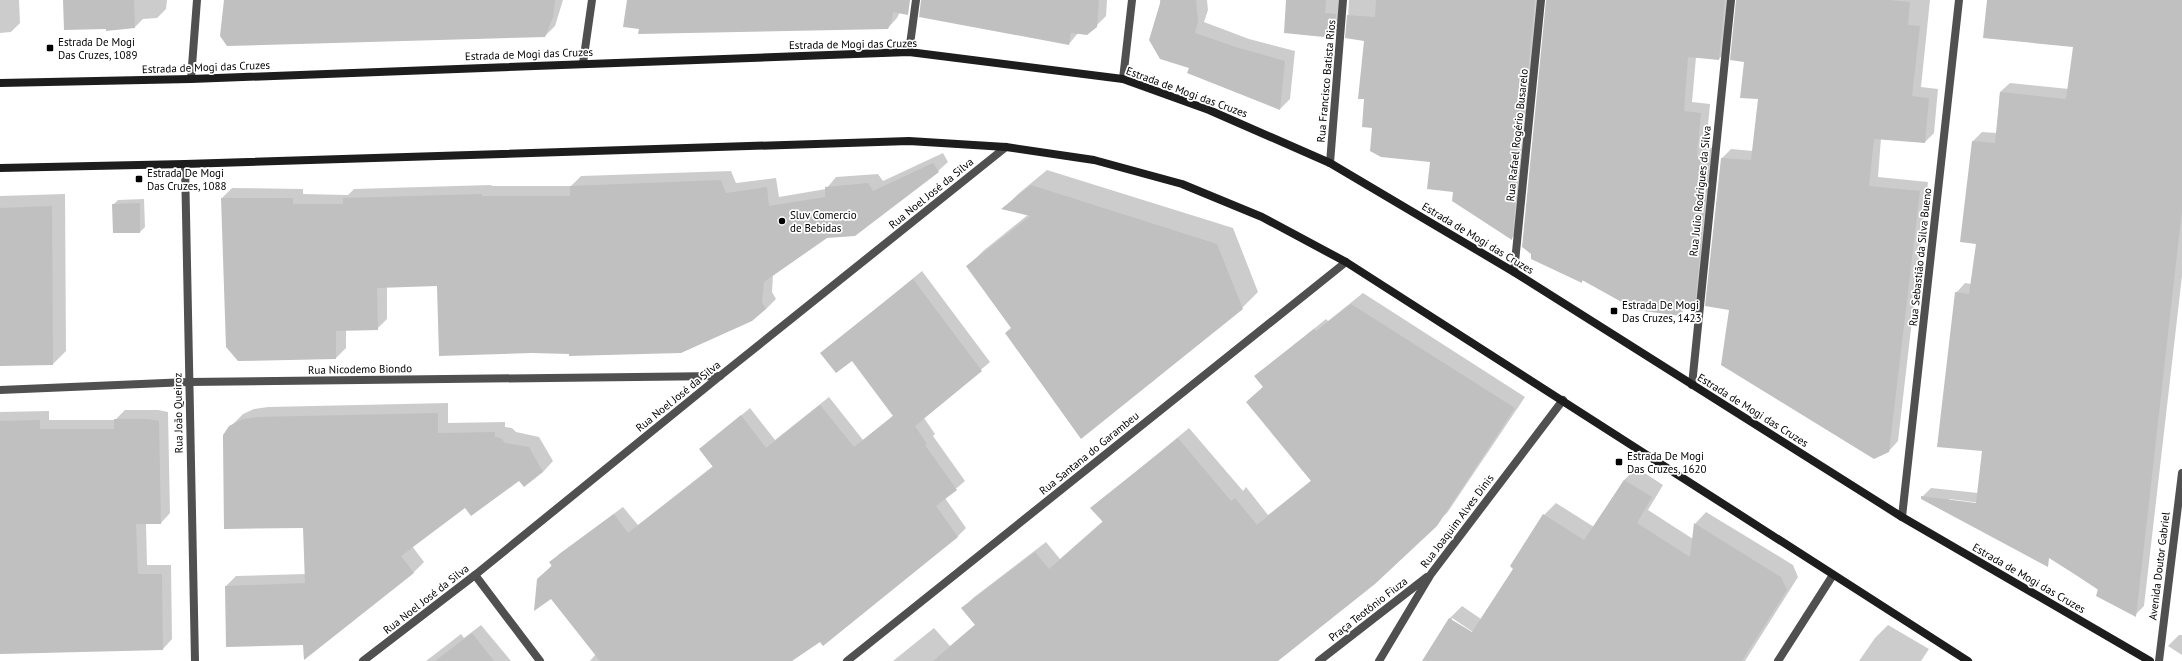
<svg xmlns="http://www.w3.org/2000/svg" width="2182" height="661" font-family="'PT Sans',sans-serif">
<style>
.shadow{fill:#0003;fill-rule:evenodd}
.building{fill:#c0c0c0}
.lines{fill:none;stroke-linecap:round;stroke-linejoin:round}
.minor{stroke:#505050;stroke-width:8}
.secondary{stroke:#1d1d1d;stroke-width:8}
.poi-dot{fill:#000;stroke:#fff;stroke-width:1.5}
.labels{text-anchor:middle;stroke-width:3.5;stroke-linejoin:round;paint-order:stroke}
.poi-label{font-size:11px;fill:#000;stroke:#fff;text-anchor:start}
.street-label{font-size:11px;fill:#000;stroke:#fff}
</style>
<rect width="100%" height="100%" fill="#fff"/>
<g class="shadow">
<polygon points="0,0 19,0 20,23 11,32 0,33"/>
<polygon points="64,0 167,0 166,9 157,18 143,19 135,27 107,28"/>
<polygon points="225,0 563,0 555,26 545,36"/>
<polygon points="627,0 902,0 901,10 897,18 888,28 640,28"/>
<polygon points="922,0 1107,0 1106,16 1096,26 1078,33 1069,44"/>
<polygon points="1160,0 1207,0 1208,10 1204,22 1249,39 1295,51 1290,99 1280,109 1190,67 1160,8"/>
<polygon points="1284,0 1345,0 1343,27 1334,36 1287,0"/>
<polygon points="1349,0 1543,0 1520,229 1512,238 1455,191 1431,161 1373,127 1365,98 1366,40 1347,38"/>
<polygon points="1547,0 1733,0 1728,49 1719,59 1696,57 1692,102 1710,104 1706,147 1718,148 1703,295 1694,304 1690,303 1680,315 1583,280 1582,282"/>
<polygon points="1737,0 1930,0 1921,87 1938,89 1934,133 1925,142 1881,138 1878,177 1928,182 1898,441 1889,451 1730,309 1722,158 1731,149 1753,151 1759,99 1746,61"/>
<path d="M1988,0h194v276l-38,330 -9,9 -125,-85 -88,-33 9,-9 47,5 5,-43 -27,-157 9,-10 6,1 6,-41 -16,-2 12,-100 9,-9 15,1 3,-41 10,-9 59,6 5,-43zM1949,499l32,4v2l-30,-4z"/>
<polygon points="943,153 948,162 938,171 826,237 773,274 772,292 776,299 766,309 570,353 438,285 387,286 387,319 377,329 346,330 346,348 336,358 222,198 232,188 303,189 303,194 348,195 354,189 491,185 492,186 571,186 581,176 731,171 736,183 776,178 779,197 826,189 836,177 878,174 883,181"/>
<polygon points="1047,170 1233,228 1258,292 1242,308 1012,327 967,267 983,251 1029,214 1003,209 1018,194"/>
<polygon points="65,194 66,351 53,364 0,365 0,196"/>
<polygon points="144,199 145,227 140,232 113,205 118,200"/>
<polygon points="922,271 990,362 924,418 935,434 933,436 965,481 945,498 966,528 957,537 791,661 590,661 596,654 538,579 552,565 551,563 559,554 623,507 638,525 713,466 701,449 750,408 775,440 829,397 863,440 894,415 853,359 822,353"/>
<polygon points="1363,293 1525,397 1447,513 1275,661 893,661 934,628 950,646 976,624 963,608 973,598 1046,542 1060,559 1103,521 1092,508 1189,428 1243,491 1246,487 1268,515 1312,480 1247,402 1264,386 1255,376 1326,319 1328,321"/>
<polygon points="448,403 448,423 505,422 505,427 512,428 516,432 539,437 553,461 543,472 519,479 465,507 412,546 424,562 414,572 305,658 304,644 226,586 236,576 305,574 304,527 232,425 243,414 254,409 268,407"/>
<polygon points="125,410 158,410 168,412 170,513 161,523 146,523 147,565 171,565 172,639 163,649 0,653 0,412 49,411 49,420 115,420"/>
<path d="M1637,468l26,17 -15,25 45,29 2,-15 11,-12 87,53 5,12 -53,84h-322l27,-43 12,-12 19,13 33,-51 30,-53 12,-12 38,24 30,-47zM1452,618l24,16 -1,2 -23,-15z"/>
<polygon points="481,625 511,661 426,661 461,634 464,638"/>
<polygon points="1888,625 1929,649 1921,661 1859,661 1875,638"/>
<polygon points="2179,635 2182,635 2182,655 2168,646"/>
</g>
<g class="building">
<polygon points="63,0 134,0 135,28 106,31 106,29 64,30"/>
<polygon points="224,0 555,0 553,17 545,37 227,46 220,36"/>
<polygon points="627,0 910,0 908,15 893,12 892,20 888,29 638,34 639,29 623,27"/>
<polygon points="921,0 1099,0 1097,27 1087,35 1071,33 1069,45 919,17"/>
<polygon points="1161,0 1196,0 1198,21 1195,33 1239,48 1285,61 1280,110 1187,73 1189,68 1160,59 1149,40"/>
<polygon points="1286,0 1326,0 1325,13 1336,14 1334,38 1284,33"/>
<polygon points="1376,0 1535,0 1512,240 1452,201 1453,192 1427,189 1430,162 1381,157 1370,151 1372,128 1362,127 1364,99 1358,99 1364,41 1345,38 1347,15 1375,17"/>
<polygon points="1546,0 1725,0 1719,60 1688,57 1684,111 1701,113 1697,156 1710,157 1695,305 1682,303 1681,316 1636,310 1582,280 1582,283 1531,259 1531,254 1522,247"/>
<polygon points="1736,0 1889,0 1910,2 1908,25 1920,26 1912,96 1929,98 1925,143 1874,139 1869,186 1920,191 1889,452 1874,459 1721,365 1729,310 1705,306 1721,158 1751,160 1758,99 1740,98 1744,62 1730,60"/>
<polygon points="1987,0 2182,0 2182,210 2136,617 2096,596 2098,589 2049,558 2048,567 1921,499 1921,496 1976,503 1982,451 1937,447 1955,292 1969,294 1976,244 1960,242 1972,141 1995,143 2000,92 2066,99 2073,47 1983,38"/>
<polygon points="933,163 939,172 855,236 827,238 764,282 762,302 766,309 752,321 681,353 569,356 569,354 532,353 439,356 437,286 377,288 378,330 336,331 336,359 238,361 226,347 221,198 293,198 293,204 343,204 343,198 482,194 482,196 570,196 570,186 721,180 726,193 767,187 769,206 825,197 825,187 868,183 873,191"/>
<polygon points="1031,185 1217,244 1243,309 1081,439 1005,333 1011,328 966,266 1030,216 1001,209"/>
<polygon points="140,203 140,233 113,233 112,204"/>
<polygon points="52,206 53,365 0,366 0,208"/>
<polygon points="913,279 982,371 915,426 927,444 925,445 957,490 936,506 958,537 823,646 820,642 792,661 600,661 551,599 534,611 537,579 552,566 549,562 614,514 628,533 713,467 699,449 741,415 766,448 820,405 854,447 893,416 852,361 836,373 820,353"/>
<polygon points="1351,304 1515,408 1437,526 1375,584 1278,661 933,661 975,625 961,608 1035,552 1049,569 1103,522 1090,508 1178,438 1231,501 1235,498 1257,525 1311,481 1246,402 1263,387 1254,376 1314,329 1316,331"/>
<polygon points="438,413 438,433 495,432 495,437 501,438 505,443 529,447 543,472 524,487 519,481 471,516 465,508 401,556 414,573 304,660 303,645 226,647 225,586 305,583 303,528 224,529 223,440 223,435 229,426 243,419 257,417"/>
<polygon points="114,419 148,419 159,421 161,524 136,524 138,574 162,574 163,650 0,654 0,421 40,420 40,429 114,429"/>
<polygon points="1624,480 1652,497 1637,523 1690,557 1694,523 1781,577 1787,590 1742,661 1422,661 1449,618 1472,632 1513,569 1510,566 1543,514 1584,540"/>
<polygon points="472,633 494,661 435,661"/>
</g>
<g class="lines">
<g class="minor">
<polyline points="909,52 916,0"/>
<polyline points="583,63 592,0"/>
<polyline points="191,79 197,0"/>
<polyline points="1123,79 1132,0"/>
<polyline points="1330,163 1343,0"/>
<polyline points="185,164 195,661"/>
<polyline points="1514,272 1541,0"/>
<polyline points="1692,385 1731,0"/>
<polyline points="0,390 188,382 720,376"/>
<polyline points="1902,517 1959,0"/>
<polyline points="475,575 540,661"/>
<polyline points="363,661 475,575 720,376 1006,147"/>
<polyline points="847,661 1346,262"/>
<polyline points="1319,661 1427,577"/>
<polyline points="1379,661 1431,574 1563,400"/>
<polyline points="1778,661 1833,575"/>
<polyline points="2159,661 2182,473"/>
</g>
<g class="secondary">
<polyline points="0,83 191,79 909,52 1123,79 1209,110 1330,163 1514,272 1902,517 2150,661"/>
<polyline points="0,168 185,164 909,141 1006,147 1094,160 1182,184 1262,217 1346,262 1968,661"/>
</g>
</g>
<g class="poi-dot">
<rect x="46" y="44" width="8" height="8" rx="2"/>
<rect x="135" y="175" width="8" height="8" rx="2"/>
<circle cx="782" cy="221" r="4"/>
<rect x="1610" y="307" width="8" height="8" rx="2"/>
<rect x="1615" y="458" width="8" height="8" rx="2"/>
</g>
<g class="labels">
<g class="poi-label">
<text x="58" y="46">Estrada De Mogi<tspan x="58" dy="13">Das Cruzes, 1089</tspan></text>
<text x="147" y="177">Estrada De Mogi<tspan x="147" dy="13">Das Cruzes, 1088</tspan></text>
<text x="790" y="219">Sluv Comercio<tspan x="790" dy="13">de Bebidas</tspan></text>
<text x="1622" y="309">Estrada De Mogi<tspan x="1622" dy="13">Das Cruzes, 1423</tspan></text>
<text x="1627" y="460">Estrada De Mogi<tspan x="1627" dy="13">Das Cruzes, 1620</tspan></text>
</g>
<g class="street-label">
<text transform="translate(853 44) rotate(-1)" y="4">Estrada de Mogi das Cruzes</text>
<text transform="translate(529 54) rotate(-2)" y="4">Estrada de Mogi das Cruzes</text>
<text transform="translate(206 67) rotate(-2)" y="4">Estrada de Mogi das Cruzes</text>
<text transform="translate(1326 81) rotate(-85)" y="4">Rua Francisco Batista Rios</text>
<text transform="translate(1187 92) rotate(20)" y="4">Estrada de Mogi das Cruzes</text>
<text transform="translate(1517 135) rotate(-84)" y="4">Rua Rafael Rogério Busarelo</text>
<text transform="translate(1700 191) rotate(-84)" y="4">Rua Julio Rodrigues da Silva</text>
<text transform="translate(931 193) rotate(-39)" y="4">Rua Noel José da Silva</text>
<text transform="translate(1478 238) rotate(31)" y="4">Estrada de Mogi das Cruzes</text>
<text transform="translate(1920 257) rotate(-84)" y="4">Rua Sebastião da Silva Bueno</text>
<text transform="translate(360 369) rotate(-1)" y="4">Rua Nicodemo Biondo</text>
<text transform="translate(678 396) rotate(-39)" y="4">Rua Noel José da Silva</text>
<text transform="translate(1753 410) rotate(32)" y="4">Estrada de Mogi das Cruzes</text>
<text transform="translate(178 413) rotate(-91)" y="4">Rua João Queiroz</text>
<text transform="translate(1089 453) rotate(-39)" y="4">Rua Santana do Garambeu</text>
<text transform="translate(1457 521) rotate(-53)" y="4">Rua Joaquim Alves Dinis</text>
<text transform="translate(2159 566) rotate(-83)" y="4">Avenida Doutor Gabriel</text>
<text transform="translate(2029 578) rotate(30)" y="4">Estrada de Mogi das Cruzes</text>
<text transform="translate(426 599) rotate(-38)" y="4">Rua Noel José da Silva</text>
<text transform="translate(1368 609) rotate(-38)" y="4">Praça Teotônio Fiuza</text>
</g>
</g>
</svg>
